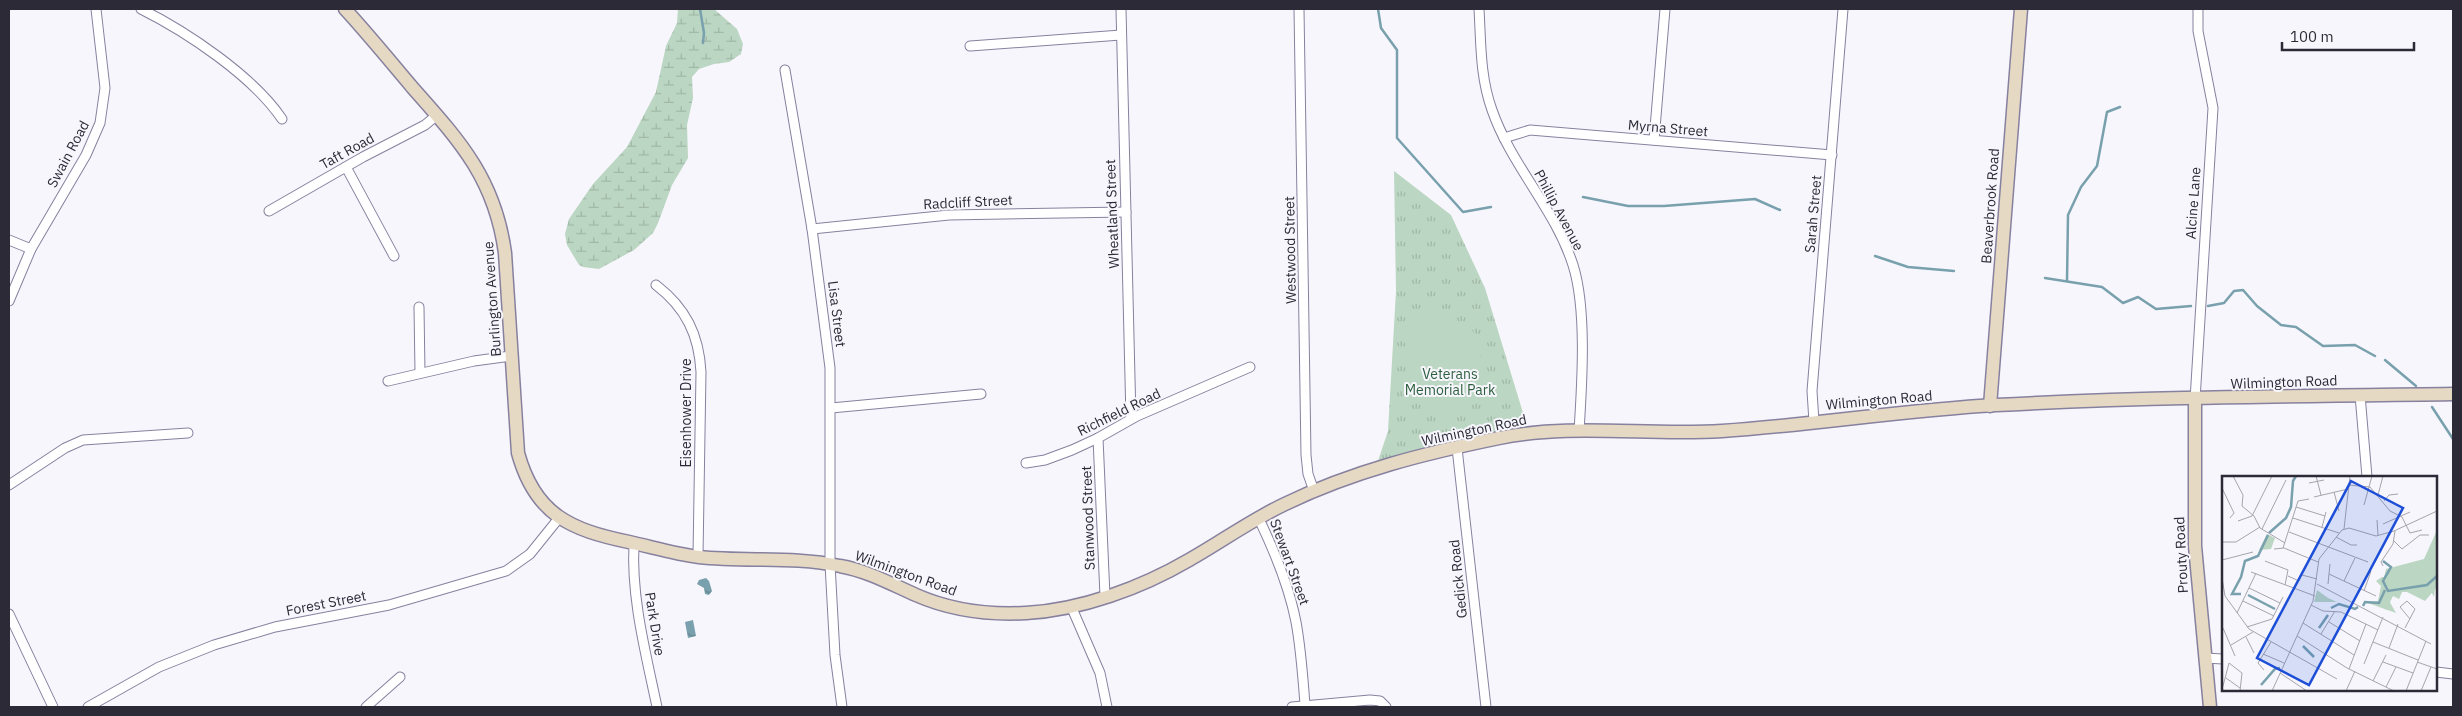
<svg xmlns="http://www.w3.org/2000/svg" width="2462" height="716" font-family="'IBM Plex Sans',sans-serif">
<style>
.grass{fill:url(#grass-tufts)}
.wetland{fill:url(#wetland-marsh)}
.pitch{fill:#bbd6c2}
.water{fill:url(#water-ripples)}
.lines{fill:none;stroke-linecap:round;stroke-linejoin:round}
.stream{stroke:#78a0ad;stroke-width:2.5}
.street-casing{stroke:#87819f;stroke-width:11}
.secondary-casing{stroke:#87819f;stroke-width:15}
.street{stroke:#fff;stroke-width:9}
.secondary{stroke:#e5d9c4;stroke-width:12}
.labels{text-anchor:middle;stroke-width:4;stroke-linejoin:round;paint-order:stroke}
.street-label{font-size:14px;fill:#2c2a37;stroke:#f7f6fc}
.park-label{font-size:14px;fill:#2d5f3e;stroke:#f7f6fc}
.inset-river{fill:none;stroke:#78a0ad;stroke-width:2.5}
.inset-road{fill:none;stroke:#a6a4ad;stroke-width:1}
.view{fill:#1d4ed8;fill-opacity:0.15;stroke:#1d4ed8;stroke-width:2.5}
.inset-edge{fill:none;stroke:#2c2a37;stroke-width:2.5}
</style>
<defs>
<pattern id="grass-tufts" width="24" height="20" patternUnits="userSpaceOnUse" patternTransform="scale(1.25)"><rect width="24" height="20" fill="#bbd6c2"/><path d="M3 7l-1-3M5 7V3M7 7l1-3M15 17l-1-3M17 17v-4M19 17l1-3" fill="none" stroke="#a1b8a7"/></pattern>
<pattern id="wetland-marsh" width="20" height="14" patternUnits="userSpaceOnUse" patternTransform="scale(1.25)"><rect width="20" height="14" fill="#bbd6c2"/><path d="M1 5h8M5 5V1M11 12h8M15 12V8" fill="none" stroke="#a1b8a7"/></pattern>
<pattern id="water-ripples" width="26" height="14" patternUnits="userSpaceOnUse" patternTransform="scale(1.25)"><rect width="26" height="14" fill="#78a0ad"/><path d="M2 4q2-2 4 0t4 0M15 11q2-2 4 0t4 0" fill="none" stroke="#63838e"/></pattern>
</defs>
<rect width="100%" height="100%" fill="#f7f6fc"/>
<polygon class="grass" points="1394,171 1451,215 1485,288 1527,426 1380,462 1378,461 1388,431 1396,291"/>
<polygon class="wetland" points="678,9 714,9 737,29 743,44 741,54 729,62 714,64 699,69 692,77 693,98 687,125 688,158 672,185 658,223 653,233 634,250 599,269 583,267 579,265 567,245 565,234 569,219 593,184 627,147 656,92 666,46 677,23"/>
<g class="pitch">
<path d="M1410,312c19,4 54,3 65,22l12,49 -73,11 -6,-5 -3,-46z"/>
<polygon points="1450,392 1454,411 1443,414 1439,394"/>
</g>
<g class="water">
<polygon points="706,578 709,581 712,591 709,595 705,594 704,588 697,584 699,580"/>
<polygon points="693,620 696,636 688,638 685,622"/>
</g>
<g class="lines">
<g class="stream">
<polyline points="700,9 704,33 703,43"/>
<polyline points="1378,9 1381,28 1397,50 1397,138 1463,212 1491,207"/>
<polyline points="1583,197 1628,206 1664,206 1755,199 1780,210"/>
<polyline points="1875,256 1908,267 1954,271"/>
<polyline points="2045,278 2102,287 2123,303 2138,297 2156,309 2191,306"/>
<polyline points="2067,281 2068,215 2081,187 2097,166 2107,112 2120,107"/>
<polyline points="2208,306 2224,303 2234,291 2243,290 2257,306 2281,325 2296,327 2323,346 2355,345 2375,356"/>
<polyline points="2385,360 2416,386"/>
<polyline points="2432,407 2453,439"/>
</g>
<g class="street-casing">
<g id="street">
<path d="M141,9c46,23 112,67 141,110"/>
<polyline points="1121,9 1131,419"/>
<polyline points="1299,9 1306,455 1308,474 1314,491"/>
<path d="M1479,9c2,34 1,68 13,101 19,55 63,99 81,155 14,44 9,119 6,166"/>
<polyline points="970,46 1121,35"/>
<polyline points="785,70 812,229 830,368 830,564 835,655 842,707"/>
<polyline points="1504,138 1530,130 1832,155"/>
<polyline points="1654,140 1665,9"/>
<polyline points="346,167 394,256"/>
<polyline points="269,211 363,157 425,125 437,115"/>
<polyline points="812,229 949,215 1126,212"/>
<polyline points="9,240 31,249"/>
<path d="M656,285c30,23 43,50 45,87l-3,184"/>
<polyline points="9,301 31,249 86,155 100,123 105,88 96,9"/>
<polyline points="419,307 420,373"/>
<polyline points="388,381 474,361 511,356"/>
<polyline points="2360,395 2367,477"/>
<polyline points="2195,400 2213,108 2198,31 2198,9"/>
<polyline points="831,408 981,394"/>
<polyline points="1814,422 1812,391 1843,9"/>
<polyline points="1098,438 1105,596"/>
<polyline points="1457,448 1486,707"/>
<polyline points="1026,463 1045,460 1072,450 1098,438 1137,416 1250,367"/>
<polyline points="9,485 65,448 83,440 188,433"/>
<path d="M1258,517c16,33 31,69 38,105 5,27 7,56 9,83"/>
<path d="M634,544c-3,54 12,110 23,163"/>
<polyline points="1071,606 1100,673 1107,707"/>
<polyline points="9,614 53,707"/>
<polyline points="2205,658 2223,659"/>
<polyline points="2436,672 2453,674"/>
<polyline points="88,707 159,667 214,645 275,627 389,605 506,571 530,554 559,518"/>
<polyline points="366,707 400,677"/>
<polyline points="1292,707 1370,700 1380,701 1386,707"/>
</g>
</g>
<g class="secondary-casing">
<g id="secondary">
<path d="M345,9c23,25 45,52 67,78 48,54 83,92 93,166l13,200c17,62 53,77 111,89 23,5 46,12 70,15 47,5 95,-1 141,9 28,5 51,18 76,29 34,15 73,20 110,18 55,-3 115,-25 163,-53 32,-18 62,-40 96,-56 68,-33 141,-51 214,-66 73,-15 149,-2 223,-7 91,-6 182,-21 274,-26 152,-8 305,-9 457,-11"/>
<polyline points="2195,400 2195,546 2210,707"/>
<polyline points="1990,406 2021,9"/>
</g>
</g>
<use href="#street" class="street"/>
<use href="#secondary" class="secondary"/>
</g>
<g class="labels">
<g class="street-label">
<text transform="translate(1668 128) rotate(5)" y="5">Myrna Street</text>
<text transform="translate(347 151) rotate(-29)" y="5">Taft Road</text>
<text transform="translate(68 154) rotate(-62)" y="5">Swain Road</text>
<text transform="translate(968 202) rotate(-3)" y="5">Radcliff Street</text>
<text transform="translate(2193 203) rotate(-86)" y="5">Alcine Lane</text>
<text transform="translate(1990 206) rotate(-86)" y="5">Beaverbrook Road</text>
<text transform="translate(1559 210) rotate(62)" y="5">Phillip Avenue</text>
<text transform="translate(1112 214) rotate(-92)" y="5">Wheatland Street</text>
<text transform="translate(1813 214) rotate(-85)" y="5">Sarah Street</text>
<text transform="translate(1290 250) rotate(-91)" y="5">Westwood Street</text>
<text transform="translate(492 299) rotate(-94)" y="5">Burlington Avenue</text>
<text transform="translate(837 314) rotate(83)" y="5">Lisa Street</text>
<text transform="translate(2284 382) rotate(-2)" y="5">Wilmington Road</text>
<text transform="translate(1879 400) rotate(-5)" y="5">Wilmington Road</text>
<text transform="translate(1119 412) rotate(-26)" y="5">Richfield Road</text>
<text transform="translate(686 413) rotate(-90)" y="5">Eisenhower Drive</text>
<text transform="translate(1474 430) rotate(-12)" y="5">Wilmington Road</text>
<text transform="translate(1088 518) rotate(-92)" y="5">Stanwood Street</text>
<text transform="translate(2181 555) rotate(-93)" y="5">Prouty Road</text>
<text transform="translate(1290 562) rotate(70)" y="5">Stewart Street</text>
<text transform="translate(906 573) rotate(20)" y="5">Wilmington Road</text>
<text transform="translate(1458 579) rotate(-96)" y="5">Gedick Road</text>
<text transform="translate(326 603) rotate(-11)" y="5">Forest Street</text>
<text transform="translate(655 624) rotate(81)" y="5">Park Drive</text>
</g>
<g class="park-label">
<text x="1450" y="379">Veterans<tspan x="1450" dy="16">Memorial Park</tspan></text>
</g>
</g>
<g transform="translate(2222 476)">
<rect width="215" height="215" fill="#f7f6fc"/>
<path d="M215,54v57l-12,14 -22,-11 -4,9 -6,-3 -7,14 -8,-8 8,-33 38,-10zM45,58l8,4 -4,11 -12,1zM95,114l11,8 9,4h-23z" fill="#bbd6c2"/>
<path d="M215,97l-3,24 -5,-10 -11,5h-30l-1,5 9,16 -31,-11 13,-1 3,-15 -5,-5 6,-4h3v8l6,3 31,-4z" fill="#bbd6c2"/>
<path class="inset-river" d="M47,57l17,-15 5,-11 2,-26 3,-5M161,85l8,6 -8,14 5,10 39,-6 10,-9M19,118h-9l9,-17 4,-16 13,-5 10,-21M26,119l27,14M141,130l2,-4 14,1 6,-13M109,132l8,-4 16,5 3,-2M97,152l9,-13M81,170l11,11M39,209l14,-16 5,-1"/>
<path class="inset-road" d="M11,0l10,19 -1,11 12,10 6,12 25,15M94,0l5,19M87,7l15,-3M126,9l22,2 20,24 12,6 8,16 12,-3M0,12l12,25 -4,5M112,16l5,19M156,19l5,-19M92,21l34,-8M162,25l5,-6 9,-1M142,29l8,-29M74,31l29,9M71,42l46,15M155,44l1,15M16,45l14,-5 20,-40M161,48l27,-12M100,51l4,-15M40,53l24,-49M122,53l6,-53M67,56l79,30M114,61l15,8h6M172,65l8,8 18,-14h9M0,66h14l24,-15M61,72l15,-47 11,-2M52,73l10,-1 34,14M0,84l31,-8M43,85l23,9 -3,15M161,90l-2,-4 12,-18 2,-13M29,96l64,24M107,98l47,22M80,99l15,4M66,100l11,5 5,-12M0,102l3,18 24,33 88,50M122,105l11,-23M95,108l114,60M106,108l2,-20M27,112l31,15M142,115l7,-20M21,125l31,15M89,129l12,6 18,1 37,18M15,137l19,-40M107,146l31,19M81,147l51,32M25,151l25,-8 11,-22M1,152l12,28M183,152l10,-19 -8,-8 -7,6 10,12M99,158l14,-23M75,160l50,32 47,23M24,161l8,16M151,166l45,18M9,169l22,-13M167,172l9,-24M41,178l21,9M161,186l30,11M195,186l20,7M7,187l13,10 -2,18M142,188l19,-47M127,193l17,-45M42,194l-6,-7 13,-21M58,197l27,18M4,202l14,10M151,205l13,-26M1,210l6,-23M164,211l10,-20M50,215l41,-90 6,-42 23,-29 7,-2 27,8 18,-5 43,-20M124,215l9,-20M184,215l20,-50M199,215l10,-24"/>
<path class="view" d="M129,5l52,27 -94,177 -52,-27z"/>
<rect width="215" height="215" class="inset-edge"/>
</g>
<rect width="2462" height="716" fill="none" stroke="#2c2a37" stroke-width="20"/>
<path d="M2282 42v8h132v-8" fill="none" stroke="#2c2a37" stroke-width="2.5"/>
<text x="2290" y="42" font-size="15" fill="#2c2a37" stroke="#f7f6fc" stroke-width="4" paint-order="stroke">100 m</text>
</svg>
